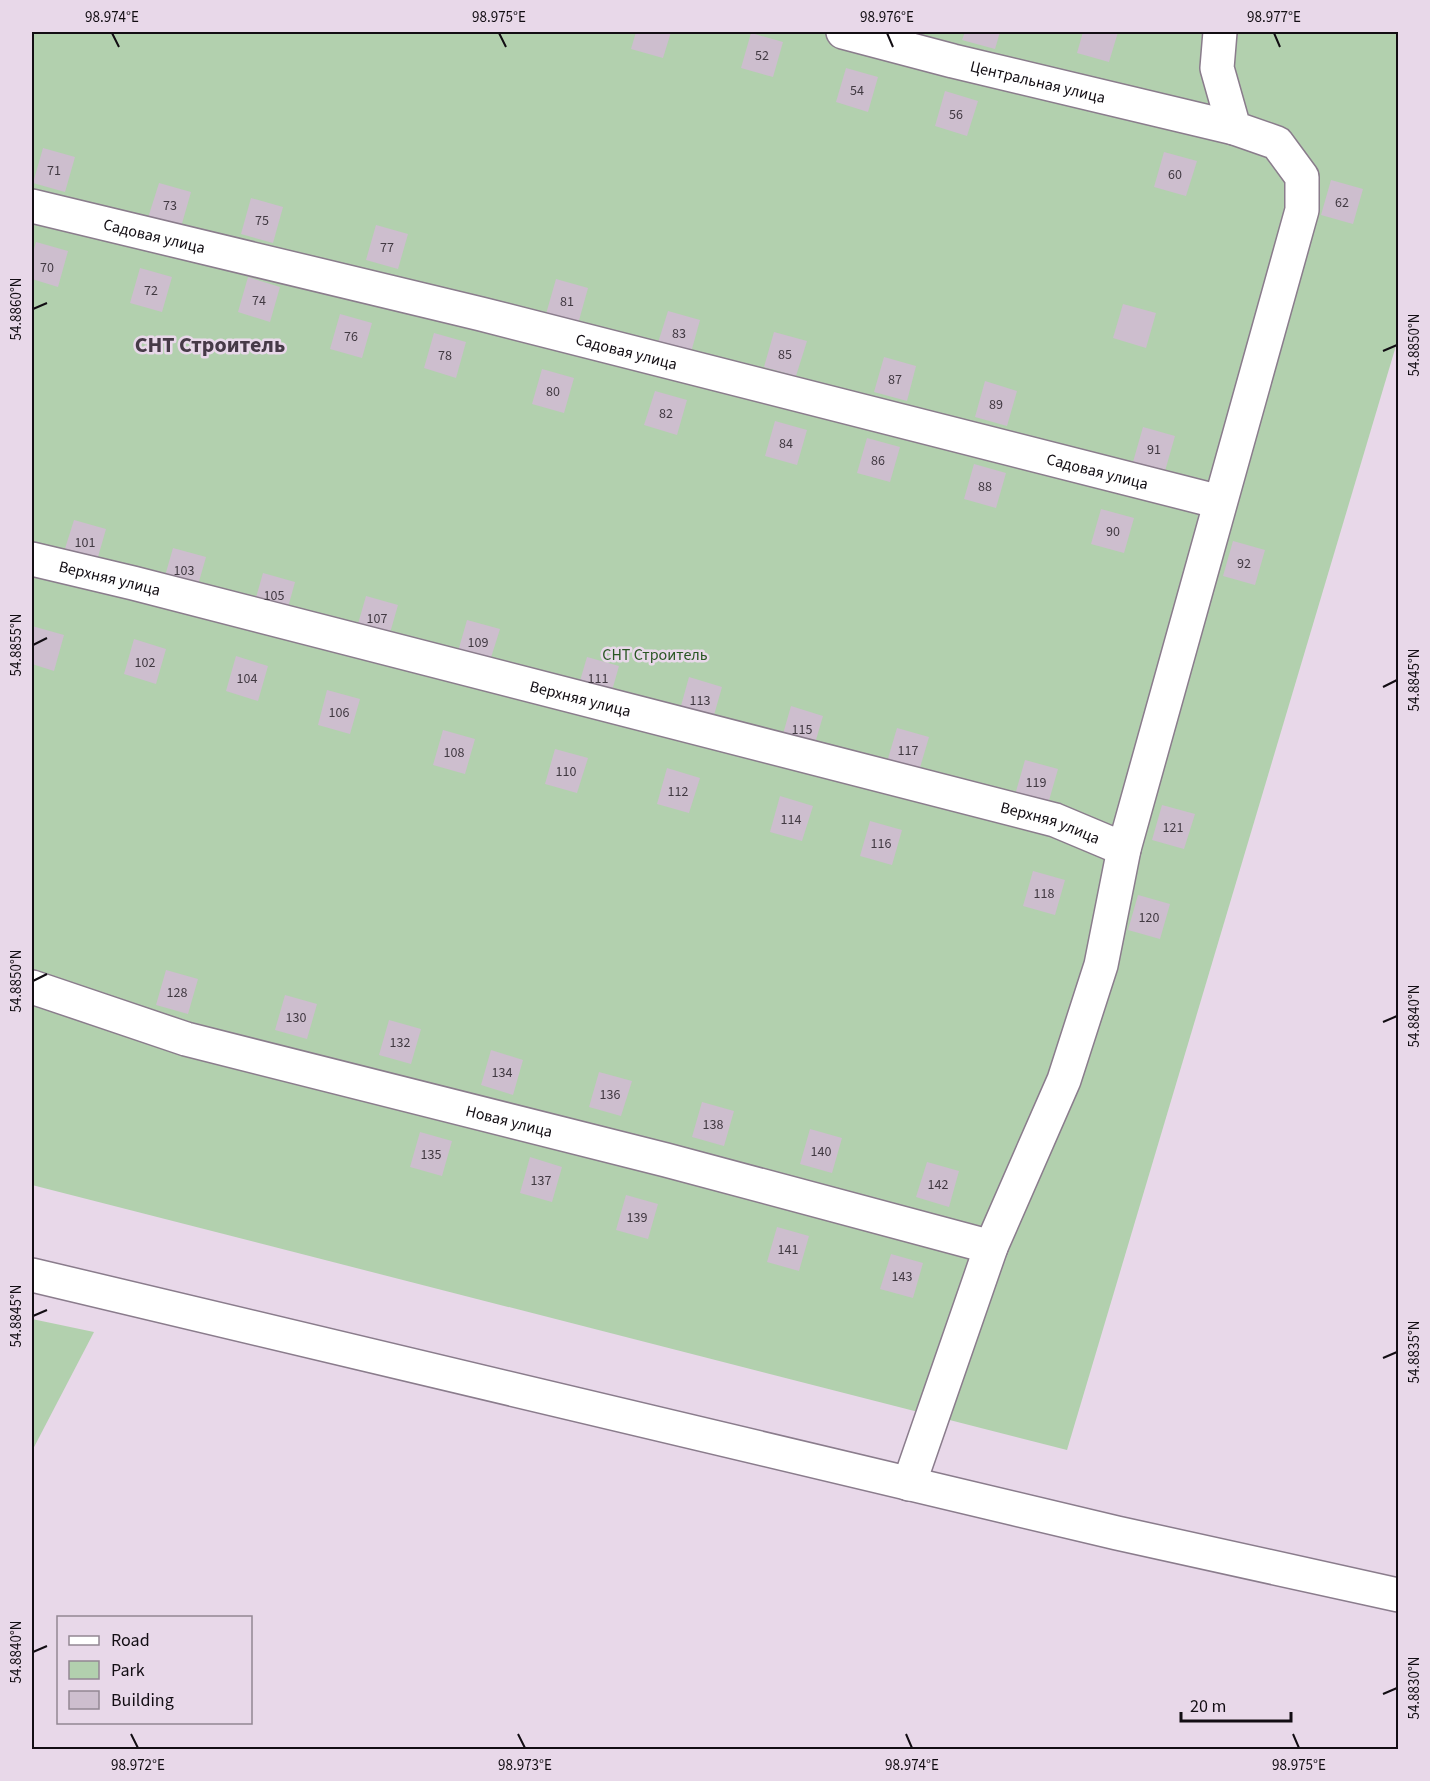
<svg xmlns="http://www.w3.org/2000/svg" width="1430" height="1781" font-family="'Source Sans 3',sans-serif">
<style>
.green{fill:#b2d0ae}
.building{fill:#cdbece}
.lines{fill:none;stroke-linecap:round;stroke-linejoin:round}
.minor-casing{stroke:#8a7c8c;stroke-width:36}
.minor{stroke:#fff;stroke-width:33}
.ticks{fill:none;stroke:#120d13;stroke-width:2}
.labels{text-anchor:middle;stroke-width:5;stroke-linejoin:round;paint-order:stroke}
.number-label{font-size:14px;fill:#413942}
.street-label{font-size:16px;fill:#120d13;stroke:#e8d8e9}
.park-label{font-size:16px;fill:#295623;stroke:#e8d8e9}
.district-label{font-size:22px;font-weight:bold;fill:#463a47;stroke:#e8d8e9}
.neatline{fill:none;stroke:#120d13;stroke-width:2}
.ticks-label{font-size:15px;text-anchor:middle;fill:#120d13}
</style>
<rect width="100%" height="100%" fill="#e8d8e9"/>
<g class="green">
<polygon points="32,32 1398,32 1398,339 1067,1450 32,1185"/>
<polygon points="32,1319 94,1332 32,1451"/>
</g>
<g class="building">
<polygon points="636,32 671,32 663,58 631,49"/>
<polygon points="965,32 1000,32 995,49 962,40"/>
<polygon points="1083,32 1118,32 1109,62 1077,53"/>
<polygon points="751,33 783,42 773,77 741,68"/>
<polygon points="846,68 878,77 868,112 836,102"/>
<polygon points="945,91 978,101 967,136 935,126"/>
<polygon points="43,148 75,157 65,192 33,183"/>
<polygon points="1164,152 1197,161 1186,196 1154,187"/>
<polygon points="1331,180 1363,189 1353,224 1321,215"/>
<polygon points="159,183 191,192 181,227 148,218"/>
<polygon points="251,198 283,207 273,243 241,234"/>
<polygon points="376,225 408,234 398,269 366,260"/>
<polygon points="36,242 68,251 58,287 32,279 32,256"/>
<polygon points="140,268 172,277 162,312 130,303"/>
<polygon points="248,277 280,287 270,322 238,312"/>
<polygon points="556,279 588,288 578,324 546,314"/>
<polygon points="1123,304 1156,313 1146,348 1113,338"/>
<polygon points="668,311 700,320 690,356 657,346"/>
<polygon points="340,314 372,323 362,358 330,349"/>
<polygon points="774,332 807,341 796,376 764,367"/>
<polygon points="434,333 466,342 456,378 424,368"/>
<polygon points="884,357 916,366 907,401 874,392"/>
<polygon points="542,369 574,378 564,413 532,404"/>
<polygon points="985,381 1017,391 1007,426 975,417"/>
<polygon points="655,391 687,400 677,435 644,425"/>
<polygon points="775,421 807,430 797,465 765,456"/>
<polygon points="1143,427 1175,436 1165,471 1133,462"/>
<polygon points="867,438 900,447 890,482 857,473"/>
<polygon points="974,464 1006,473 996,508 964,499"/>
<polygon points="1101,509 1134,518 1124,553 1091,544"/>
<polygon points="74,520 106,529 96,564 63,555"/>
<polygon points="1233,541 1265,550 1255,585 1223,576"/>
<polygon points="173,548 206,557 196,592 163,583"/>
<polygon points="263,573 295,582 285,618 253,608"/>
<polygon points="366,596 398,605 388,640 356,631"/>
<polygon points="467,620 500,629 489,664 457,655"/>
<polygon points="32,626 64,635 54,671 32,664"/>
<polygon points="134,639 166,649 156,684 124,674"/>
<polygon points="236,656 268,666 258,701 226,691"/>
<polygon points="587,657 619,666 609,701 577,691"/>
<polygon points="689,677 722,687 712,722 679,713"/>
<polygon points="327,690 360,699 350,734 318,725"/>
<polygon points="791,706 823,716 813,750 781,741"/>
<polygon points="897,728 929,737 919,771 887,762"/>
<polygon points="443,730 475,739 465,774 433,765"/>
<polygon points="555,749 588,758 577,793 545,784"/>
<polygon points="1025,760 1058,769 1048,804 1015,795"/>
<polygon points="667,768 700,778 689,813 657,804"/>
<polygon points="780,796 813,806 802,841 770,832"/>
<polygon points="1162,805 1195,814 1184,849 1152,840"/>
<polygon points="870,821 902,830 892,865 860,856"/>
<polygon points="1033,871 1065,880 1055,915 1023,906"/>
<polygon points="1138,895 1170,904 1160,939 1128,930"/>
<polygon points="166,970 198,979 188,1014 156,1005"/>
<polygon points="285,995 317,1004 307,1039 275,1030"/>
<polygon points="389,1020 421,1029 411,1064 379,1055"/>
<polygon points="491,1050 523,1060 513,1095 481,1085"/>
<polygon points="599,1072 632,1081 621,1116 589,1107"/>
<polygon points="702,1102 734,1111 724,1146 692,1137"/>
<polygon points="810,1129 842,1138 832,1173 800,1164"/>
<polygon points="420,1132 452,1141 442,1176 410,1167"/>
<polygon points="530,1157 562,1167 552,1202 520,1193"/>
<polygon points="927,1162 959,1171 949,1207 916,1197"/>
<polygon points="626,1195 658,1204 648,1239 616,1230"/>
<polygon points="777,1227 809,1236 799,1271 767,1262"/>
<polygon points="891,1254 923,1263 913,1298 880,1289"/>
</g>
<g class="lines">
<g class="minor-casing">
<g id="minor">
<path id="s1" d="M843,32l110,29 281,67"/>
<path id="s2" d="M32,206l449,108 739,188"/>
<path id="s3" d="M32,559l101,24 922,237 69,29"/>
<path id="s4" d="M32,987l154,52 480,121 325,87"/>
<polyline points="32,1275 1117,1533 1398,1595"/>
<polyline points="909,1484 991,1247 1064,1080 1101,965 1124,849 1302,210 1302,177 1277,143 1234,128 1217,68 1220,32"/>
</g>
</g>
<use href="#minor" class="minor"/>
</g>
<path class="ticks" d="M112,33l7,14M499,33l7,14M887,33l6,14M1274,33l6,14M33,309l14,-6M1383,351l14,-6M33,645l14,-7M1383,687l14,-7M33,981l14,-7M1383,1022l14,-6M33,1316l14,-6M1383,1358l14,-6M33,1652l14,-6M1383,1694l14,-6M131,1734l7,14M518,1734l7,14M906,1734l6,14M1293,1734l6,14"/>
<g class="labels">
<g class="number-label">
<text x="762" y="60">52</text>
<text x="857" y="95">54</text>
<text x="956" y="119">56</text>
<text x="54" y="175">71</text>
<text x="1175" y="179">60</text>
<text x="1342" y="207">62</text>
<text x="170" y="210">73</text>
<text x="262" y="225">75</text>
<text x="387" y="252">77</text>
<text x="47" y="272">70</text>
<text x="151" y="295">72</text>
<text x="259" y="305">74</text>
<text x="567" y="306">81</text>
<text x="679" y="338">83</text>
<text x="351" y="341">76</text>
<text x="785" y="359">85</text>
<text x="445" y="360">78</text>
<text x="895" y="384">87</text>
<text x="553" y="396">80</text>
<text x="996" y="409">89</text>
<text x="666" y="418">82</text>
<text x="786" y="448">84</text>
<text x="1154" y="454">91</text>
<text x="878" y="465">86</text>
<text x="985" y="491">88</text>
<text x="1113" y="536">90</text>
<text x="85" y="547">101</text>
<text x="1244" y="568">92</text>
<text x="184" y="575">103</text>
<text x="274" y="600">105</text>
<text x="377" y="623">107</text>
<text x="478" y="647">109</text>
<text x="145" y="667">102</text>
<text x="247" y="683">104</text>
<text x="598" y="683">111</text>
<text x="700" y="705">113</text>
<text x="339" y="717">106</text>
<text x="802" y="734">115</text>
<text x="908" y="755">117</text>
<text x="454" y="757">108</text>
<text x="566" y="776">110</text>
<text x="1036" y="787">119</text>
<text x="678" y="796">112</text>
<text x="791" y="824">114</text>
<text x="1173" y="832">121</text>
<text x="881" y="848">116</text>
<text x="1044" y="898">118</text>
<text x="1149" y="922">120</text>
<text x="177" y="997">128</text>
<text x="296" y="1022">130</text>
<text x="400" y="1047">132</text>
<text x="502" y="1077">134</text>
<text x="610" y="1099">136</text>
<text x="713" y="1129">138</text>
<text x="821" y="1156">140</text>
<text x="431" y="1159">135</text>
<text x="541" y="1185">137</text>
<text x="938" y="1189">142</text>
<text x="637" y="1222">139</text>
<text x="788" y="1254">141</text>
<text x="902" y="1281">143</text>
</g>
<g class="street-label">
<text dy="6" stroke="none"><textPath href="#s1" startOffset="201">Центральная улица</textPath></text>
<text dy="6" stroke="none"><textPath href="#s2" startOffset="126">Садовая улица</textPath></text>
<text dy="6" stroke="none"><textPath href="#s2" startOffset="612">Садовая улица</textPath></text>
<text dy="6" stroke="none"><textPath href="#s2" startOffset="1098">Садовая улица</textPath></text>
<text dy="6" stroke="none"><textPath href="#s3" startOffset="80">Верхняя улица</textPath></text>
<text dy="6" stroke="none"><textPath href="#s3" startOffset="566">Верхняя улица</textPath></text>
<text dy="6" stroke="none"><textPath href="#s3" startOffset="1052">Верхняя улица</textPath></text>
<text dy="6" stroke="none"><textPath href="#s4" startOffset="496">Новая улица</textPath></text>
</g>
<g class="park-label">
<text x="655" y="660">СНТ Строитель</text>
</g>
<g class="district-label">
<text x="210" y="352">СНТ Строитель</text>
</g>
</g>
<rect width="1430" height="1781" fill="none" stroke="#e8d8e9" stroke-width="66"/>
<rect x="57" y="1616" width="195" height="108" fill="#e8d8e9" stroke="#928793" stroke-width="1.5"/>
<rect x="69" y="1636" width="30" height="9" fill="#ffffff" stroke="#928793" stroke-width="1.5"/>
<text x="111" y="1646" font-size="18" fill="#120d13">Road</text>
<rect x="69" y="1661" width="30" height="18" fill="#b2d0ae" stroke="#928793" stroke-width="1.5"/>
<text x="111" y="1676" font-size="18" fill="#120d13">Park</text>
<rect x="69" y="1691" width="30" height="18" fill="#cdbece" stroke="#928793" stroke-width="1.5"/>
<text x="111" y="1706" font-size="18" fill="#120d13">Building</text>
<path d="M1181 1712v9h110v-9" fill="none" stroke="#120d13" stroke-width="3"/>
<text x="1190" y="1712" font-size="18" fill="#120d13" stroke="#e8d8e9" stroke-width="4.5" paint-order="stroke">20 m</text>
<rect x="33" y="33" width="1364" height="1715" class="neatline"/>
<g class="ticks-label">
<text x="112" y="22">98.974°E</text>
<text x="499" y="22">98.975°E</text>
<text x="887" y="22">98.976°E</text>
<text x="1274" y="22">98.977°E</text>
<text transform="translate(16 309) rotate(-90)" y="5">54.8860°N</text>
<text transform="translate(1414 345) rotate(-90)" y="5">54.8850°N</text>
<text transform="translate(16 645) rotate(-90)" y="5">54.8855°N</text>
<text transform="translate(1414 680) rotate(-90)" y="5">54.8845°N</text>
<text transform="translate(16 981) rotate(-90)" y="5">54.8850°N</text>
<text transform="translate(1414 1016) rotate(-90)" y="5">54.8840°N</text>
<text transform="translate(16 1316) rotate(-90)" y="5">54.8845°N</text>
<text transform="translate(1414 1352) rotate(-90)" y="5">54.8835°N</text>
<text transform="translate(16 1652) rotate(-90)" y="5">54.8840°N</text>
<text transform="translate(1414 1688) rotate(-90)" y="5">54.8830°N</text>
<text x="138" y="1770">98.972°E</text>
<text x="525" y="1770">98.973°E</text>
<text x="912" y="1770">98.974°E</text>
<text x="1299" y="1770">98.975°E</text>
</g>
</svg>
